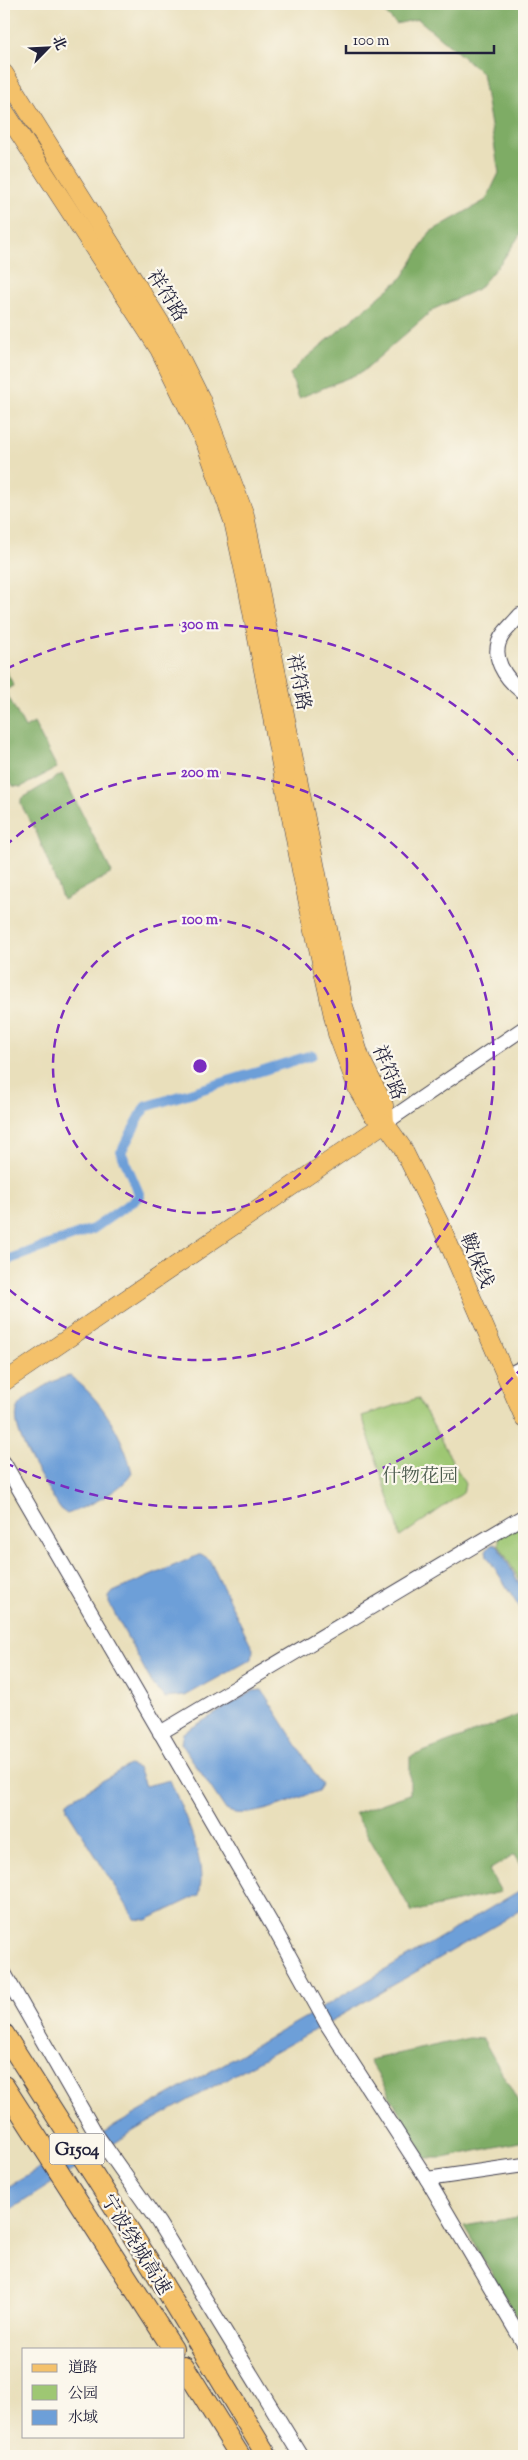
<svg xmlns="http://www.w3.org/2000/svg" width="528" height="2460" font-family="'Sorts Mill Goudy','Noto Serif SC',serif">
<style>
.green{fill:#9ec773;stroke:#607457}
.forest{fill:#7eac65;stroke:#506750}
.water{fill:#6d9fd8;stroke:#48608a}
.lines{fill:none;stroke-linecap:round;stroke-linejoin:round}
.canal{stroke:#6d9fd8;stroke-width:10}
.minor-casing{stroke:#403e4e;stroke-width:16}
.major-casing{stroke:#403e4e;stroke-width:19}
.highway-casing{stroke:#403e4e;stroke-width:22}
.minor{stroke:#fff;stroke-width:14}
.major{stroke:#f4c16b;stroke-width:18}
.highway{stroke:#f4c16b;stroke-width:20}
.ring{fill:none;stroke:#7b2cbf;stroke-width:2.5;stroke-dasharray:9 6}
.labels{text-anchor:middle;stroke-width:4.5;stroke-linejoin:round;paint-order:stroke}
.shield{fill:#fbf7ec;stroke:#636270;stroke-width:1}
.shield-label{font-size:18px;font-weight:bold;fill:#22223b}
.street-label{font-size:19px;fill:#22223b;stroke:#fbf7ec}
.park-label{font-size:19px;fill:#4d5c4f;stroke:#fbf7ec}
.centre{fill:#7b2cbf;stroke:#fbf7ec;stroke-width:2.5}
.ring-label{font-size:15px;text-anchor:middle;font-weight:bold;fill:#7b2cbf;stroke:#fbf7ec;stroke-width:4.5;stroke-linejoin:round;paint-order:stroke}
</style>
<rect width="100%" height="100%" fill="#fbf7ec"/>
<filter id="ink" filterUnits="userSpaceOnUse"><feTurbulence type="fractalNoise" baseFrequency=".02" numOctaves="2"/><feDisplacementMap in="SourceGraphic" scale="10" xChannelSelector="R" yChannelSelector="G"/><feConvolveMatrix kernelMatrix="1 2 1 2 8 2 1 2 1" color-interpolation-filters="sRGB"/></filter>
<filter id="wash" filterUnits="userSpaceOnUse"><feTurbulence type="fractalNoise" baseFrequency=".0096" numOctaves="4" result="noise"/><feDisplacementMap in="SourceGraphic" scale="20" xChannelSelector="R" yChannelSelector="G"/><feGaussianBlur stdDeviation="1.12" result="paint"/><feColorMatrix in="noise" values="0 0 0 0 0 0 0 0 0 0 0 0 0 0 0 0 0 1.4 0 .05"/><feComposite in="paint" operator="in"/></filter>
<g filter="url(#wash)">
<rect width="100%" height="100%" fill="#e9dfbb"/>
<g class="green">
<polygon points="418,1398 465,1484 463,1493 400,1537 397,1523 362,1416"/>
<polygon points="524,1521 524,1588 499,1545 499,1536"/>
</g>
<g class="forest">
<polygon points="377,4 524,4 524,229 502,261 478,289 434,309 362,372 299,398 290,374 305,359 403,277 430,232 486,200 499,173 482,73 418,19 396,24"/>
<polygon points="4,667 14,686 5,690 25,728 34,723 57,768 21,787 13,786 4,768"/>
<polygon points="62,774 112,873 63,900 35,829 21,805 21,799"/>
<polygon points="524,1713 524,1871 514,1855 489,1870 501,1892 412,1912 355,1813 410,1794 410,1757"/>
<polygon points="469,2038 483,2039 524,2112 524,2141 443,2158 426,2158 369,2060"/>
<polygon points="524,2216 524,2330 464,2226"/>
</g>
<g class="water">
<path d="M70,1376c31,22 54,61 62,97 -10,18 -46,34 -65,41l-7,-5c-12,-22 -49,-73 -43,-98 3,-10 11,-14 19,-19 11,-7 21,-14 34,-16z"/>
<polygon points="497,1544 524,1592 524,1614 487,1556 486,1550 491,1545"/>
<polygon points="201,1554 209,1559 253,1649 252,1659 185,1696 165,1698 154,1687 109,1603 109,1597 113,1592"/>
<path d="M262,1690l60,95 -4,6c-24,8 -70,31 -92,19l-45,-67 2,-10 70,-42z"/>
<path d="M129,1765l9,3 7,18 25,-6c13,33 38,80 29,115l-52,25 -12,-1 -68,-109v-8z"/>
<polygon points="524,1888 524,1907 503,1921 347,2012 135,2130 4,2214 4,2189 313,2013"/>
</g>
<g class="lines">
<polyline class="canal" points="4,1261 93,1229 140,1196 121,1152 145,1107 312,1055"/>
</g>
</g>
<g filter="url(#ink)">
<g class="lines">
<g class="minor-casing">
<g id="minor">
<path d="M520,615c-5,6 -11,12 -16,18 -17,22 2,47 20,60"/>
<polyline points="385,1123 524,1028"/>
<polyline points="506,1376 524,1367"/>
<polyline points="4,1463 275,1930 328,2026 427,2179 524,2344"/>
<polyline points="160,1733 524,1516"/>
<polyline points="4,1973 96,2134 158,2222 301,2456"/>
<polyline points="427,2179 524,2165"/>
</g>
</g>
<g class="major-casing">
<g id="major">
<polyline points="4,73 172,341 201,399 245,515 343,1003 361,1059 384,1105 385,1123"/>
<polyline points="4,110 159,349 206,445 233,521 248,591 302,876 337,1034 358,1090 372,1114 385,1123 402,1147 441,1226 524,1418"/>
<polyline points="4,1382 385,1123"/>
</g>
</g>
<g class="highway-casing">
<g id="highway">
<polyline points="4,2034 150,2263 267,2456"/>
<polyline points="4,2086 173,2349"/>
<polyline points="184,2366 240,2456"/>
</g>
</g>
<use href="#minor" class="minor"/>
<use href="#major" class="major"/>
<use href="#highway" class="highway"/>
</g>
</g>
<g class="ring">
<circle cx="200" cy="1066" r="147"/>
<path d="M5 846A294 294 0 1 1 5 1286"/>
<path d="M523 1367A442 442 0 0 1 6 1463M6 669A442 442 0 0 1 523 765"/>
</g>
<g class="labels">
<rect class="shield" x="49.5" y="2133.5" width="55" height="31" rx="4"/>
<g class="shield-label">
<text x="77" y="2155">G1504</text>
</g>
<g class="street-label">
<text transform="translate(168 295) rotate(58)" y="7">祥符路</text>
<text transform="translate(300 682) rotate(79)" y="7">祥符路</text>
<text transform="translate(390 1072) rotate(68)" y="7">祥符路</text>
<text transform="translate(478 1260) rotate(67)" y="7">鞍保线</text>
<text transform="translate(137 2244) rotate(58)" y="7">宁波绕城高速</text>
</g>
<g class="park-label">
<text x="420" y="1482">什物花园</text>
</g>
</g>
<circle cx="200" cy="1066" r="8" class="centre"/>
<g class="ring-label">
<text x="200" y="629">300 m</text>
<text x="200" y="777">200 m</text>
<text x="200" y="924">100 m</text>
</g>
<rect width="528" height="2460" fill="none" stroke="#fbf7ec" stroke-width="20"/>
<rect x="22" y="2348" width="162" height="90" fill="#fbf7ec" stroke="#a4a2a5"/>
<rect x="32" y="2364" width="25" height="8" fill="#f4c16b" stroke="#a4a2a5"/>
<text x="68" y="2372" font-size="15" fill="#22223b">道路</text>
<rect x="32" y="2385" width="25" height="15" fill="#9ec773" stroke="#a4a2a5"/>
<text x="68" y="2398" font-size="15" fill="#22223b">公园</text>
<rect x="32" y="2410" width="25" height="15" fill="#6d9fd8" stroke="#a4a2a5"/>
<text x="68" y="2422" font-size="15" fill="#22223b">水域</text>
<g transform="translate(48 48) rotate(66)" stroke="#fbf7ec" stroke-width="4" paint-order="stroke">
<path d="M0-4L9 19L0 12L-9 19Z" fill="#22223b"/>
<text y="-8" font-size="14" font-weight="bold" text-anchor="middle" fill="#22223b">北</text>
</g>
<path d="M346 45v8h148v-8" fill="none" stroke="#22223b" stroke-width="2.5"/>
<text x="353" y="45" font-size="15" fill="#22223b" stroke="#fbf7ec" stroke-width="4" paint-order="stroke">100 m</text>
</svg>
